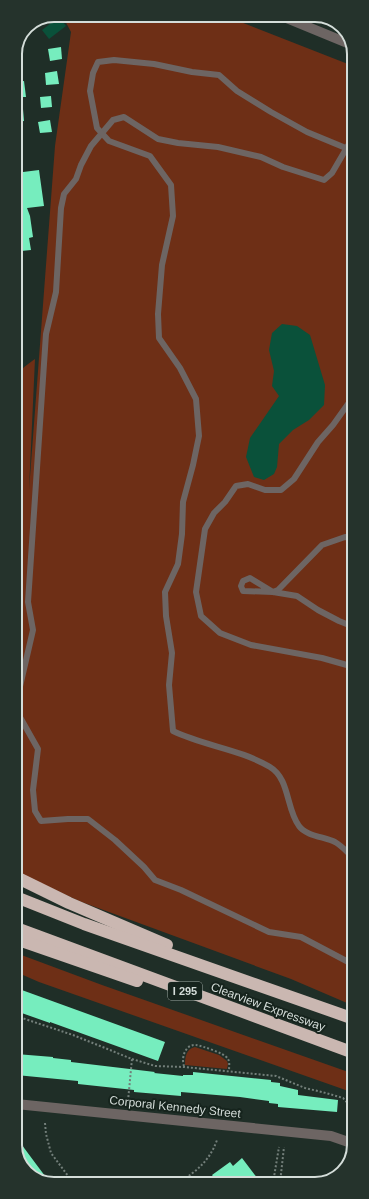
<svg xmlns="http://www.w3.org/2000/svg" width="369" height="1199" font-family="Helvetica,sans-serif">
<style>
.green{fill:#6e2f16}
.water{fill:#0a513a}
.building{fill:#76edbe}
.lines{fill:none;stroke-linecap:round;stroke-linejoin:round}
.path{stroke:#737f7a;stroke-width:2;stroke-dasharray:2 2;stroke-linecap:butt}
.lane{stroke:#6d6563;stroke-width:6}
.street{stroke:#6d6563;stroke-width:10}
.highway{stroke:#cab7b1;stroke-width:12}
.labels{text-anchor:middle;stroke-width:4;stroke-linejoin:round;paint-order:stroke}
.shield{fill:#16241d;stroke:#9ba6a1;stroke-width:1}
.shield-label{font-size:11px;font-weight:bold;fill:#d4ddd9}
.street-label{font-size:12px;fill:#d4ddd9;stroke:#16241d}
.rim{fill:none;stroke:#d4ddd9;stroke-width:2}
</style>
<rect width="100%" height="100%" fill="#1f2e27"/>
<g class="green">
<path d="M62,15h161l130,51 1,940 -63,-27 -212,-78 -63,-29 -1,-483c2,-18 6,-20 20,-30l-6,131 26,-344 16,-114z"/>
<polygon points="16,953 102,985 354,1074 354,1093 39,982 16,972"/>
<path d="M195,1047l24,8 8,6 1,3 -1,5 -42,-4c0,-8 1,-16 10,-18z"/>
</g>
<g class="water">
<polygon points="59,17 66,26 49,39 42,30"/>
<polygon points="282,324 297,326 310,335 325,385 324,405 309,420 293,430 279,444 277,467 274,474 264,480 254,477 246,457 250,438 279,396 272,386 274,371 269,350 272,333"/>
</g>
<g class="building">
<polygon points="61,47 62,59 50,61 48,49"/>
<polygon points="57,71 59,84 46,85 45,73"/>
<polygon points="24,81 26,97 22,97 24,121 15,122 15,82"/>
<polygon points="51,96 52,107 41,108 40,97"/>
<polygon points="50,120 52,132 40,133 38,122"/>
<polygon points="21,153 23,172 39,170 44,206 27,208 30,216 33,237 29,238 31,250 21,251 16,219 15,204 15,154"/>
<polygon points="19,989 165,1042 158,1061 50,1022 50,1023 16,1011 16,999"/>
<polygon points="16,1054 53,1057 53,1058 71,1060 71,1062 155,1072 154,1073 183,1076 183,1075 193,1075 193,1072 271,1080 271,1082 280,1083 280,1086 298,1090 298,1095 338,1100 337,1112 278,1107 278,1104 269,1103 269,1101 240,1097 181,1092 181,1096 134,1092 134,1090 78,1084 78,1081 16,1075"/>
<polygon points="16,1137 36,1164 51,1184 28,1174 16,1152"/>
<polygon points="242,1158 261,1183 218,1183 212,1175 230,1162 233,1166"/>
</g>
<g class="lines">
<g class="path">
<polyline points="16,1016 73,1035 132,1059 128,1101"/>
<polyline points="132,1059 155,1066 184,1067 276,1076 305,1088 326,1093 343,1098 354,1110"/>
<path d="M184,1066c-3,-8 1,-22 12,-21 6,1 29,8 32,14 2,3 1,8 1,12"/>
<polyline points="45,1123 46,1134 51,1153 74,1184"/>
<path d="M179,1183c18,-13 30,-21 38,-43"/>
<polyline points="273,1183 279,1147"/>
<polyline points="280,1183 284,1147"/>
</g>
<g class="lane">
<polyline points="353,137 332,173 324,180 283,167 261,157 218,147 178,143 158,139 124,117 113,120 91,146 81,165 76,179 64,194 61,208 56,292 46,334 28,602 33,630 18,695 16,710 38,749 33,790 35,811 41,821 68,819 88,819 115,840 144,867 155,880 181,890 269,932 301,937 354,965"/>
<path d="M353,151l-46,-19 -36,-20 -34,-21 -18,-16 -27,-3 -38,-8 -40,-4 -16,2 -5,11 -3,18 7,37 12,13 41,15 21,29 2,31 -11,49 -4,49 1,24 21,30 16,31 3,37 -6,29 -10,37 -1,32 -4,30 -13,28 1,24 6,37 -3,32 4,46c31,15 67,18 97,36 20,12 16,42 29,59 7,10 26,11 36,16 7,4 13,11 19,16"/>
<polyline points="353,397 333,425 318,442 294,479 281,490 265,490 248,484 236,486 225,502 214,513 205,529 196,592 201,616 220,633 251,645 322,658 354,667"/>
<polyline points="273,592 250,578 243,581 241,586 243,591 273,592 297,596 318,610 339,621 354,627"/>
<polyline points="273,592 278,590 322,545 345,537 354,538"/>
</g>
<g class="street">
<polyline points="279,15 352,45"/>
<polyline points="16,1104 331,1136 354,1144"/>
</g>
<g class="highway">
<polyline points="16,877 69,903 167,945"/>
<polyline points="16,897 84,924 354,1019"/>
<polyline points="16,928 354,1053"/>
<polyline points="16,939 137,981"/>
</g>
</g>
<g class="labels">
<rect class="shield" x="168" y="982" width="34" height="18" rx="3"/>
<g class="shield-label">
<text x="185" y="995">I 295</text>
</g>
<g class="street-label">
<text transform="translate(268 1007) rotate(20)" y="4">Clearview Expressway</text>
<text transform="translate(175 1107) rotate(6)" y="4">Corporal Kennedy Street</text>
</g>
</g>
<path d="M0 0H369V1199H0ZM54 22H315A32 32 0 0 1 347 54V1145A32 32 0 0 1 315 1177H54A32 32 0 0 1 22 1145V54A32 32 0 0 1 54 22Z" fill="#25332c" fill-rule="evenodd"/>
<path class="rim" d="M54 22H315A32 32 0 0 1 347 54V1145A32 32 0 0 1 315 1177H54A32 32 0 0 1 22 1145V54A32 32 0 0 1 54 22Z"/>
</svg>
